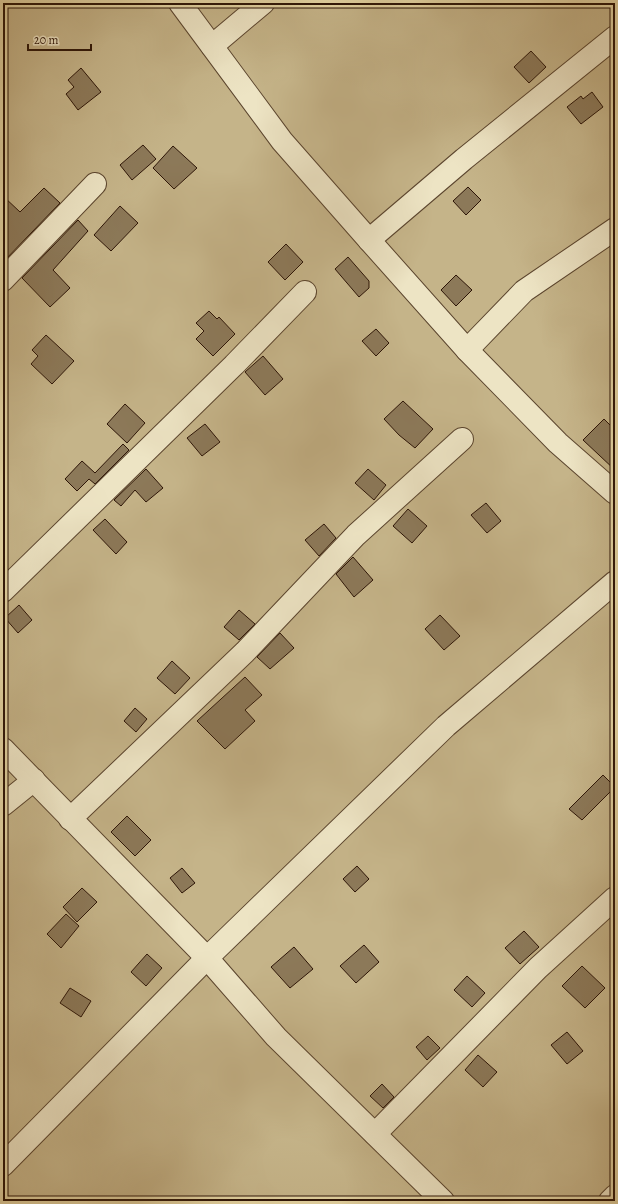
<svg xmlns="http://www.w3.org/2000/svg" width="618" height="1204" font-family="Alegreya,serif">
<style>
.green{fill:#c5b489;stroke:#796448}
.building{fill:#8c7959;stroke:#2d1507}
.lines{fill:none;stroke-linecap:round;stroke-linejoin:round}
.minor-casing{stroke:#5b452e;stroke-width:24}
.minor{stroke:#ede4c4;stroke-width:22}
</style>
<rect width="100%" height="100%" fill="#e4d5a4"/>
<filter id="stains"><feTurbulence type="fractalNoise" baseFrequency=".005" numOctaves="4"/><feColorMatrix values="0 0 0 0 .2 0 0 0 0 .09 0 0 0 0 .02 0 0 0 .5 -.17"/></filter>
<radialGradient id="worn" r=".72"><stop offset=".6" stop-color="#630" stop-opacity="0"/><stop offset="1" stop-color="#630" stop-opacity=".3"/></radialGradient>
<rect class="green" x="3" y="3" width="612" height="1198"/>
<g class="building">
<polygon points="531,51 546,67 529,83 514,67"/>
<polygon points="81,68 101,92 78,110 66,94 74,87 68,80"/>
<polygon points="592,92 603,107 581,124 567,107 581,96 583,99"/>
<polygon points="143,145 156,159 132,180 120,165"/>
<polygon points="173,146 197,168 174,189 153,168"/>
<polygon points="468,187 481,200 466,215 453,201"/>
<polygon points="44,188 60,203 4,261 3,196 20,212"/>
<polygon points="120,206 138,223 111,251 94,235"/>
<polygon points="78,220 88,231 53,270 70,288 50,307 22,278"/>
<polygon points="286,244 303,262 285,280 268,262"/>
<polygon points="348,257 369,281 369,288 359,297 335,269"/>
<polygon points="456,275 472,290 456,306 441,290"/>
<polygon points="209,311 217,319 219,317 235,334 213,356 196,339 204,331 196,323"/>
<polygon points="376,329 389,343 376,356 362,341"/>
<polygon points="46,335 74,361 52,384 31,364 38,356 32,350"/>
<polygon points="263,356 283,379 265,395 245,372"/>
<polygon points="403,401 433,429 415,448 399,435 384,419"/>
<polygon points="125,404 145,423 127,443 107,424"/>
<polygon points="604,419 615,430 615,470 583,440"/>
<polygon points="205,424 220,442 202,456 187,438"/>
<polygon points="123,444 129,450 95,484 89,479 77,491 65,479 82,461 95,473"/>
<polygon points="146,469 163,488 146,502 135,490 121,506 114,500"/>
<polygon points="368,469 386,485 374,500 355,483"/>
<polygon points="486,503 501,521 487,533 471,515"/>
<polygon points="408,509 427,526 412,543 393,526"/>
<polygon points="105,519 127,542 116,554 93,530"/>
<polygon points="324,524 336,538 319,556 305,540"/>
<polygon points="353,557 373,580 354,597 336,574"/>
<polygon points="19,605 32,620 18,633 5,618"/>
<polygon points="239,610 255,624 239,640 224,627"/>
<polygon points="440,615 460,636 444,650 425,629"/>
<polygon points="280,633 294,648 270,669 257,657"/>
<polygon points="172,661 190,678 175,694 157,678"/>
<polygon points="245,677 262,695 245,710 255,721 225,749 197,721"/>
<polygon points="135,708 147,719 136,732 124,721"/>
<polygon points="603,775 615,787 582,820 569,809"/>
<polygon points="127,816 151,840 135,856 111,832"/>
<polygon points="357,866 369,879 355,892 343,879"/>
<polygon points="182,868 195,883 182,893 170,878"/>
<polygon points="82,888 97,902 77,922 63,907"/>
<polygon points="66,914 79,926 61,948 47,934"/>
<polygon points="524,931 539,947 520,964 505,948"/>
<polygon points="364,945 379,962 356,983 340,966"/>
<polygon points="294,947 313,969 290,988 271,967"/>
<polygon points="147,954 162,968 146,986 131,972"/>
<polygon points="582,966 605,988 585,1008 562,986"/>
<polygon points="467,976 485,993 472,1007 454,990"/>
<polygon points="70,988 91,1001 81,1017 60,1003"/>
<polygon points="567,1032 583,1051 567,1064 551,1045"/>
<polygon points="428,1036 440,1048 427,1060 416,1047"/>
<polygon points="478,1055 497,1072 483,1087 465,1070"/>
<polygon points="382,1084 394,1097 383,1108 370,1096"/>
</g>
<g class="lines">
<g class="minor-casing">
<g id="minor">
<polyline points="180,3 282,141 369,240 467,350 558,443 615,493"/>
<polyline points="212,46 263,3"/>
<polyline points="369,240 464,159 615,37"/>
<polyline points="3,280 95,184"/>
<polyline points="467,350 524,291 615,229"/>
<polyline points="3,591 234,365 305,292"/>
<polyline points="3,749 207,958 276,1037 443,1201"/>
<polyline points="3,805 34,780"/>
<polyline points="70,819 245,652 356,535 462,439"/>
<polyline points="375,1134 538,968 615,898"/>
<polyline points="3,1165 207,958 446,726 615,582"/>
<polyline points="610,1201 615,1196"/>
</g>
</g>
<use href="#minor" class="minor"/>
</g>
<rect width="618" height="1204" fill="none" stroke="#e4d5a4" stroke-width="16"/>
<rect x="4" y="4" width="610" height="1196" fill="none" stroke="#2d1507" stroke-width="2"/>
<rect x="8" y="8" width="602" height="1188" fill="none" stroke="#2d1507"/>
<path d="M28 44v6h63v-6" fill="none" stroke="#2d1507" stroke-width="2"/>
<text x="34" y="44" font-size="12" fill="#2d1507" stroke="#ede4c4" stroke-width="3" paint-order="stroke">20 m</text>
<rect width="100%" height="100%" filter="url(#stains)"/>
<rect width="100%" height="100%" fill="url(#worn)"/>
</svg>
